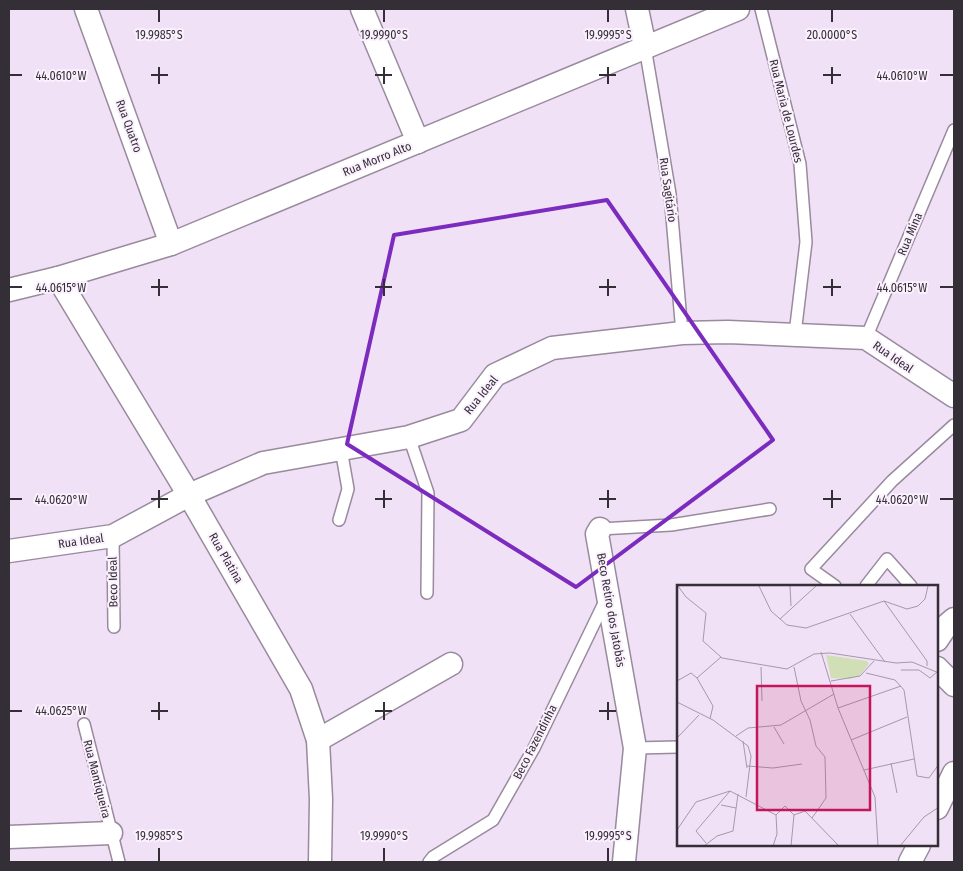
<svg xmlns="http://www.w3.org/2000/svg" width="963" height="871" font-family="'Fira Sans Condensed',sans-serif">
<style>
.lines{fill:none;stroke-linecap:round;stroke-linejoin:round}
.service-casing{stroke:#998a9e;stroke-width:14}
.minor-casing{stroke:#998a9e;stroke-width:25}
.service{stroke:#fff;stroke-width:11}
.minor{stroke:#fff;stroke-width:22}
.marked{fill:none;stroke:#7b2cbf;stroke-width:4;stroke-linejoin:round}
.ticks{fill:none;stroke:#342e36;stroke-width:2}
.labels{text-anchor:middle;stroke-width:4;stroke-linejoin:round;paint-order:stroke}
.street-label{font-size:12px;fill:#342e36;stroke:#fbf1fe}
.inset-road{fill:none;stroke:#a599a9;stroke-width:1}
.view{fill:#c2185b;fill-opacity:0.15;stroke:#c2185b;stroke-width:2.5}
.inset-edge{fill:none;stroke:#342e36;stroke-width:2.5}
.ticks-label{font-size:12px;text-anchor:middle;fill:#342e36;stroke:#fbf1fe;stroke-width:4;stroke-linejoin:round;paint-order:stroke}
</style>
<rect width="100%" height="100%" fill="#f1e1f6"/>
<g class="lines">
<g class="service-casing">
<g id="service">
<polyline points="761,9 800,164 806,242 795,334"/>
<polyline points="645,47 670,194 682,333"/>
<polyline points="866,338 954,130"/>
<polyline points="409,437 428,493 427,593"/>
<polyline points="339,520 348,489 341,449"/>
<polyline points="600,529 671,525 770,509"/>
<polyline points="113,536 114,627"/>
<polyline points="835,586 811,569 892,481 954,425"/>
<polyline points="866,586 887,559 911,586"/>
<polyline points="84,724 119,862"/>
<polyline points="635,748 678,747"/>
<polyline points="429,862 433,857 493,820 534,748 606,599"/>
</g>
</g>
<g class="minor-casing">
<g id="minor">
<polyline points="86,9 171,244"/>
<polyline points="362,9 418,142"/>
<polyline points="637,9 645,47"/>
<polyline points="58,278 189,495 301,689 318,740 321,799 320,862"/>
<polyline points="9,290 58,278 171,244 738,9"/>
<polyline points="600,529 597,534 635,748 624,862"/>
<polyline points="9,551 113,536 189,495 263,463 409,437 461,420 495,375 552,348 682,333 728,332 866,338 954,396"/>
<polyline points="937,640 947,625 954,619"/>
<polyline points="937,668 954,685"/>
<polyline points="318,740 451,664"/>
<polyline points="937,808 954,773"/>
<polyline points="9,837 111,833"/>
<polyline points="910,862 919,845"/>
</g>
</g>
<use href="#service" class="service"/>
<use href="#minor" class="minor"/>
</g>
<path class="marked" d="M607,200l166,240 -197,147 -229,-143 47,-209z"/>
<path class="ticks" d="M159,10v12M384,10v12M608,10v12M832,10v12M159,67v17M384,67v17M608,67v17M832,67v17M10,75h12M151,75h17M375,75h17M599,75h17M823,75h18M940,75h13M159,279v17M384,279v17M608,279v17M832,279v17M10,287h12M151,287h17M375,287h17M599,287h17M823,287h18M940,287h13M159,490v18M384,490v18M608,490v18M832,490v18M10,499h12M151,499h17M375,499h17M599,499h17M823,499h18M940,499h13M159,702v18M384,702v18M608,702v18M10,711h12M151,711h17M375,711h17M599,711h17M159,848v13M384,848v13M608,848v13"/>
<g class="labels">
<g class="street-label">
<text transform="translate(786 111) rotate(76)" y="4">Rua Maria de Lourdes</text>
<text transform="translate(129 126) rotate(70)" y="4">Rua Quatro</text>
<text transform="translate(377 159) rotate(-22)" y="4">Rua Morro Alto</text>
<text transform="translate(668 190) rotate(82)" y="4">Rua Sagitário</text>
<text transform="translate(910 234) rotate(-67)" y="4">Rua Mina</text>
<text transform="translate(893 357) rotate(35)" y="4">Rua Ideal</text>
<text transform="translate(481 395) rotate(-51)" y="4">Rua Ideal</text>
<text transform="translate(81 541) rotate(-8)" y="4">Rua Ideal</text>
<text transform="translate(226 558) rotate(60)" y="4">Rua Platina</text>
<text transform="translate(113 582) rotate(-91)" y="4">Beco Ideal</text>
<text transform="translate(611 610) rotate(80)" y="4">Beco Retiro dos Jatobás</text>
<text transform="translate(535 742) rotate(-63)" y="4">Beco Fazendinha</text>
<text transform="translate(97 779) rotate(76)" y="4">Rua Mantiqueira</text>
</g>
</g>
<g transform="translate(677 585)">
<rect width="261" height="261" fill="#f1e1f6"/>
<path d="M149,70l41,6 2,3 -10,12 -9,3 -19,-1z" fill="#d0dfb6"/>
<path class="inset-road" d="M1,1l8,11 20,16 -3,28 19,17 65,11 27,-15 16,-1 66,10 16,-1 27,11M82,1l12,25 16,14 19,3 78,-27 23,8 11,-3 7,-7 3,-13M113,1l1,20M207,16l43,60v5M173,29l35,48M103,34l36,-33M144,67l17,56 37,89 3,49M84,82l1,34M117,82l7,34 9,19 6,26 9,11 1,41 -14,20M224,85h18l11,8 7,-6M189,88l29,7 9,10 13,86 12,2 10,-14M20,93l24,-21M0,96l14,-8 6,5 16,28 -3,13M154,96l29,-5 14,-15M0,117l36,18 35,26 3,10 -5,41M161,123l63,-22M97,142l10,17M59,151l12,-8 33,-3 53,-31M0,153l22,-23M174,155l56,-23M66,156l4,27M214,178l6,30M70,181l26,2 29,-4M187,185l50,-11M44,220l15,3M99,230l9,-9 9,9 -3,31M117,230l11,-4 34,35M0,245l19,-28 34,-11 46,24 1,19 -4,12M29,258l-10,-12 34,-40M27,261l13,-10 16,-5 5,-37M223,261l24,-29 15,-10"/>
<path class="view" d="M80,101h113v124h-113z"/>
<rect width="261" height="261" class="inset-edge"/>
</g>
<g class="ticks-label">
<text x="159" y="39">19.9985°S</text>
<text x="384" y="39">19.9990°S</text>
<text x="608" y="39">19.9995°S</text>
<text x="832" y="39">20.0000°S</text>
<text x="902" y="80">44.0610°W</text>
<text x="61" y="80">44.0610°W</text>
<text x="902" y="292">44.0615°W</text>
<text x="61" y="292">44.0615°W</text>
<text x="902" y="504">44.0620°W</text>
<text x="61" y="504">44.0620°W</text>
<text x="61" y="715">44.0625°W</text>
<text x="159" y="840">19.9985°S</text>
<text x="384" y="840">19.9990°S</text>
<text x="608" y="840">19.9995°S</text>
</g>
<rect width="963" height="871" fill="none" stroke="#342e36" stroke-width="20"/>
</svg>
